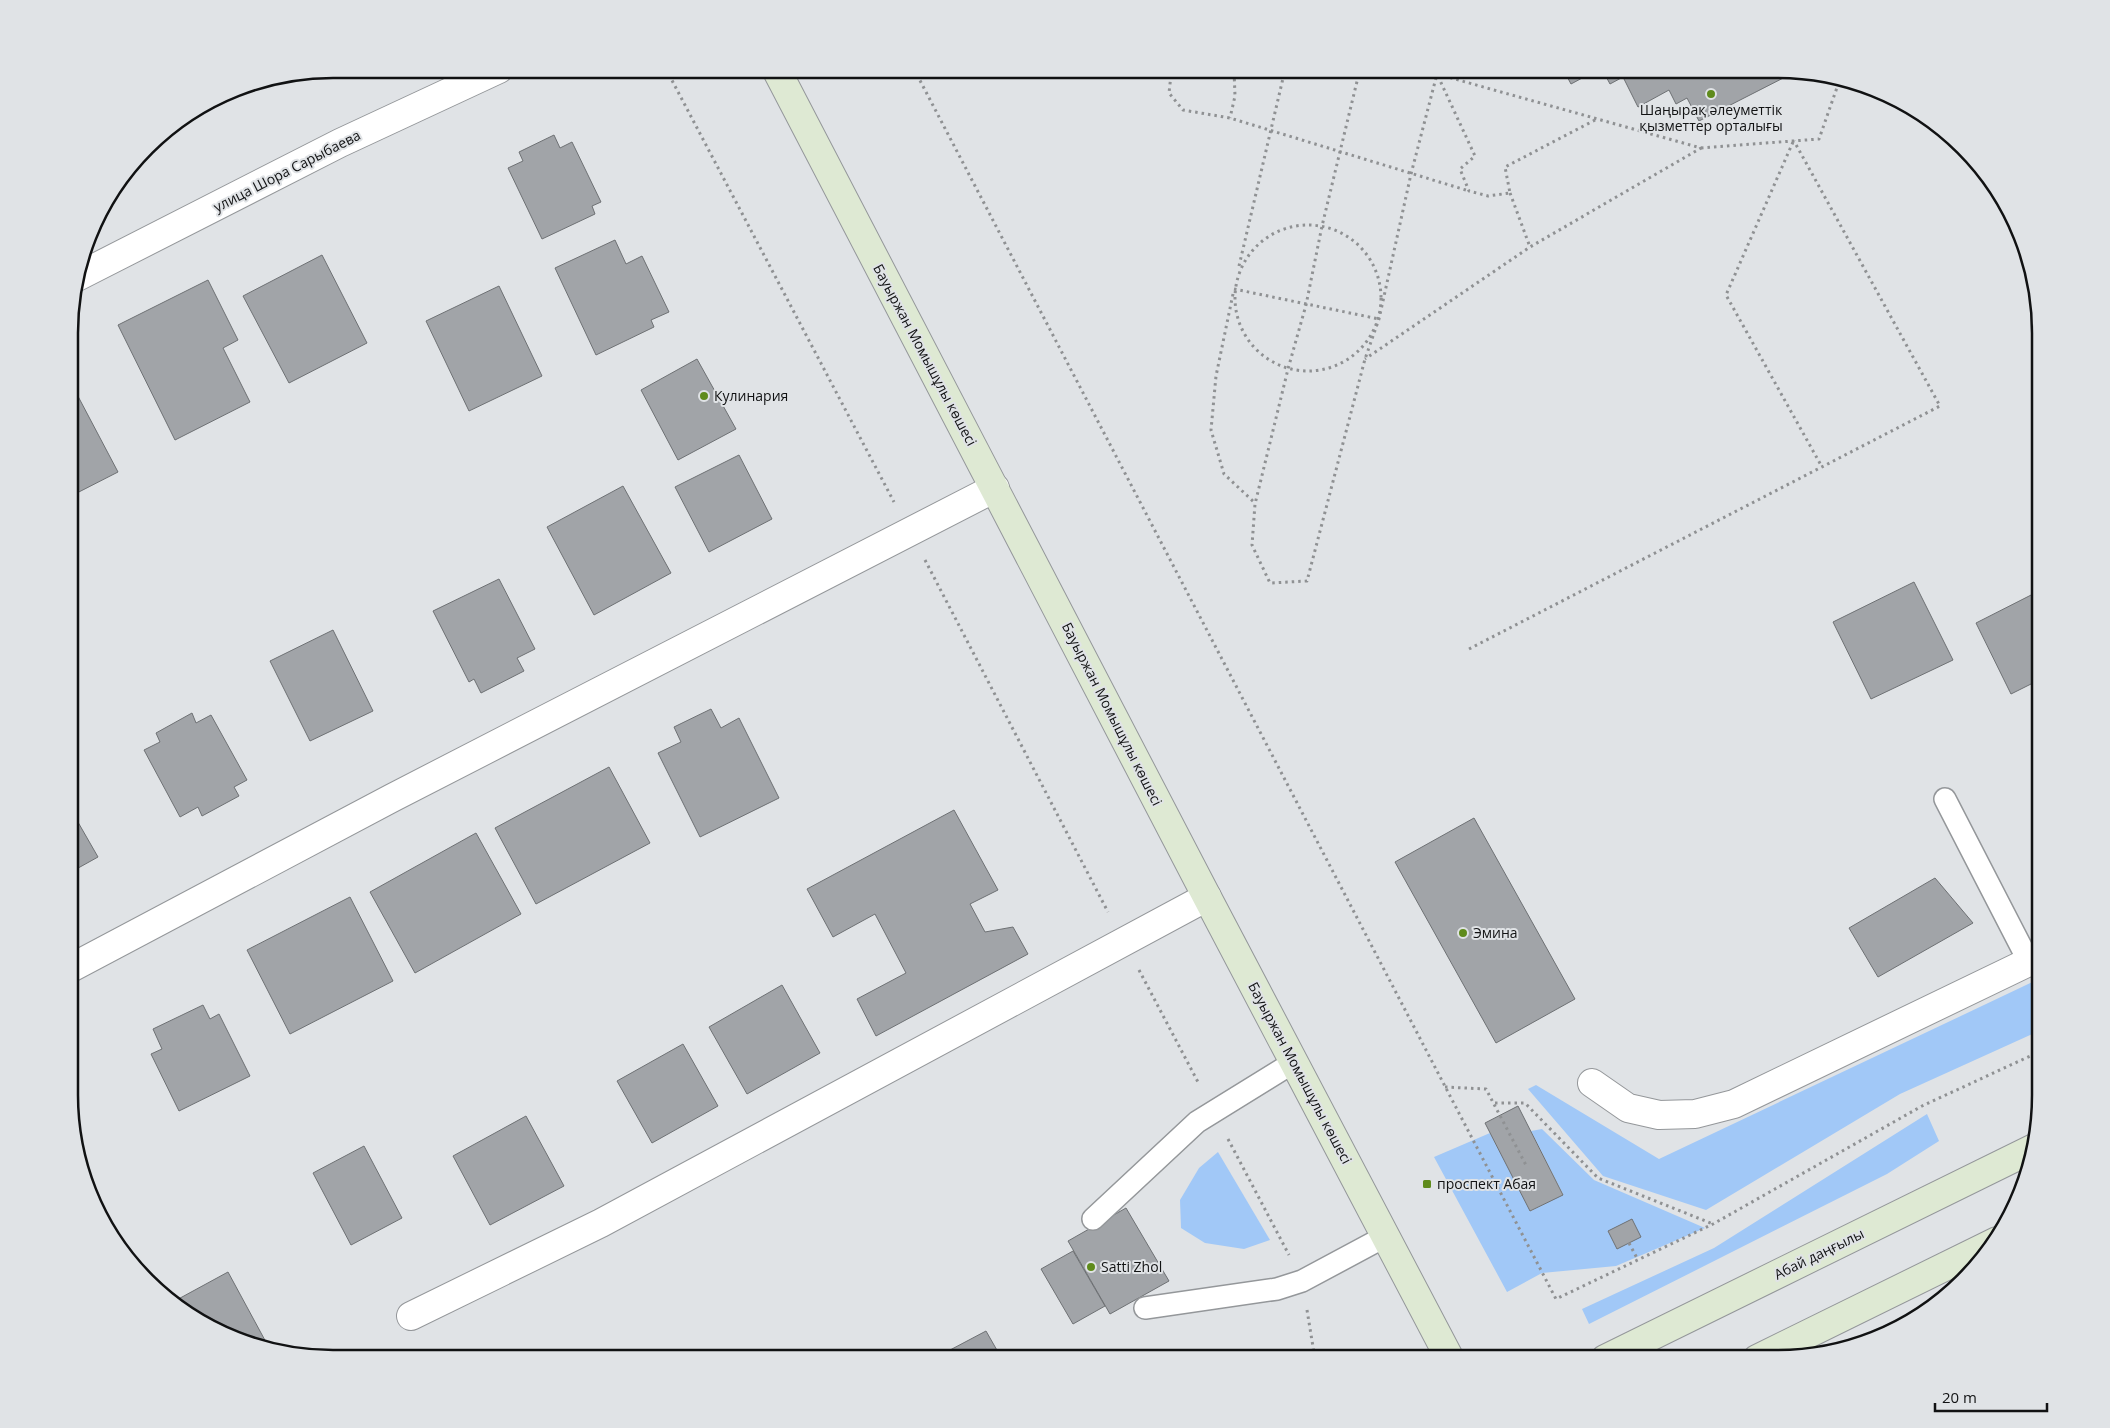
<svg xmlns="http://www.w3.org/2000/svg" width="2110" height="1428" font-family="'Open Sans',sans-serif">
<style>
.green{fill:#a1c8f7}
.building{fill:#a1a4a8;stroke:#6e7174}
.lines{fill:none;stroke-linecap:round;stroke-linejoin:round}
.lane-casing{stroke:#94979a;stroke-width:24}
.street-casing{stroke:#94979a;stroke-width:30}
.secondary-casing{stroke:#94979a;stroke-width:30}
.path{stroke:#8f9193;stroke-width:3;stroke-dasharray:2.5 4;stroke-linecap:butt}
.lane{stroke:#fff;stroke-width:21}
.street{stroke:#fff;stroke-width:28}
.secondary{stroke:#dee9d3;stroke-width:28}
.poi-dot{fill:#5f8b1c;stroke:#e0e3e6;stroke-width:2}
.labels{text-anchor:middle;stroke-width:4;stroke-linejoin:round;paint-order:stroke}
.poi-label{font-size:14px;fill:#111213;stroke:#e0e3e6;text-anchor:start}
.street-label{font-size:14px;fill:#111213;stroke:#e0e3e6}
.rim{fill:none;stroke:#111213;stroke-width:2.5}
</style>
<rect width="100%" height="100%" fill="#e0e3e6"/>
<g class="green">
<polygon points="2041,978 2041,1030 1900,1094 1706,1210 1603,1176 1528,1089 1536,1085 1659,1159"/>
<polygon points="1927,1114 1939,1141 1887,1174 1589,1324 1582,1309 1714,1248"/>
<polygon points="1542,1129 1594,1180 1705,1228 1616,1266 1542,1273 1507,1292 1434,1157 1490,1133 1531,1211 1563,1194 1531,1131"/>
<polygon points="1218,1152 1270,1240 1244,1249 1205,1243 1181,1228 1180,1200 1199,1168"/>
</g>
<g class="building">
<polygon points="1563,69 1599,69 1571,84"/>
<polygon points="1602,69 1778,69 1795,72 1699,121 1687,98 1676,104 1669,90 1638,107 1623,77 1610,84"/>
<polygon points="554,135 560,148 572,142 601,202 592,206 595,214 542,239 508,168 523,161 519,152"/>
<polygon points="615,240 626,264 642,256 669,312 651,320 654,327 596,355 555,268"/>
<polygon points="322,255 367,343 289,383 243,296"/>
<polygon points="208,280 238,340 223,348 250,402 175,440 118,325"/>
<polygon points="499,286 542,376 469,411 426,321"/>
<polygon points="697,359 736,429 678,460 641,390"/>
<polygon points="71,383 118,472 71,496"/>
<polygon points="739,455 772,519 709,552 675,487"/>
<polygon points="623,486 671,573 594,615 547,527"/>
<polygon points="499,579 535,649 517,658 524,671 481,693 474,679 469,682 433,611"/>
<polygon points="1914,582 1953,660 1871,699 1833,622"/>
<polygon points="2041,590 2041,679 2011,694 1976,623"/>
<polygon points="333,630 373,711 310,741 270,661"/>
<polygon points="711,709 721,728 739,718 779,798 700,837 658,753 681,742 674,727"/>
<polygon points="192,713 196,723 211,715 247,780 234,787 239,796 202,816 198,807 180,817 144,750 160,742 156,733"/>
<polygon points="609,767 650,843 536,904 495,828"/>
<polygon points="71,810 98,857 71,872"/>
<polygon points="954,810 998,890 970,904 985,932 1013,927 1028,954 876,1036 857,999 906,973 875,914 833,937 807,889"/>
<polygon points="1474,818 1575,999 1496,1043 1395,862"/>
<polygon points="476,833 521,914 415,973 370,892"/>
<polygon points="1935,878 1973,923 1878,977 1849,928"/>
<polygon points="350,897 393,981 290,1034 247,950"/>
<polygon points="782,985 820,1053 747,1094 709,1027"/>
<polygon points="203,1005 210,1019 219,1014 250,1076 179,1111 151,1054 162,1049 153,1029"/>
<polygon points="683,1044 718,1106 652,1143 617,1081"/>
<polygon points="1518,1106 1563,1195 1530,1211 1485,1123"/>
<polygon points="526,1116 564,1186 490,1225 453,1156"/>
<polygon points="364,1146 402,1218 351,1245 313,1173"/>
<polygon points="1126,1208 1169,1281 1110,1314 1068,1241"/>
<polygon points="1632,1219 1641,1237 1617,1249 1608,1231"/>
<polygon points="1073,1251 1105,1306 1073,1324 1041,1269"/>
<polygon points="228,1272 267,1344 261,1347 248,1345 186,1315 171,1303"/>
<polygon points="986,1331 1002,1359 933,1359"/>
</g>
<g class="lines">
<g class="lane-casing">
<g id="lane">
<polyline points="1945,799 2029,962"/>
<polyline points="1093,1219 1197,1122 1294,1062"/>
<polyline points="1145,1308 1277,1289 1302,1281 1386,1236"/>
</g>
</g>
<g class="street-casing">
<g id="street">
<polyline points="77,277 340,143 499,69"/>
<polyline points="71,968 392,798 995,488"/>
<polyline points="1592,1083 1628,1108 1659,1115 1695,1114 1734,1104 2041,956"/>
<polyline points="411,1316 601,1223 1207,897"/>
</g>
</g>
<g class="secondary-casing">
<g id="secondary">
<polyline points="776,69 1207,897 1450,1359"/>
<polyline points="1605,1359 2034,1148"/>
<polyline points="1757,1359 1997,1241"/>
</g>
</g>
<g class="path">
<polyline points="666,69 894,502"/>
<polyline points="914,69 1556,1299 1713,1224 1922,1106 2041,1051"/>
<polyline points="1182,69 1171,75 1169,93 1183,110 1230,118 1469,191"/>
<polyline points="1230,69 1234,70 1235,96 1230,118"/>
<polyline points="1360,69 1322,226 1306,305 1288,369 1255,504 1252,545 1270,583 1307,581 1365,359 1379,319 1411,174 1437,74 1701,148 1530,247 1365,359"/>
<polyline points="1414,69 1437,74 1475,156 1460,169 1469,191 1488,196 1510,193 1505,167 1597,119"/>
<polyline points="1793,142 1726,295 1822,467"/>
<polyline points="1701,148 1819,139 1840,79"/>
<polyline points="1510,193 1530,247"/>
<circle cx="1308" cy="298" r="73"/>
<polyline points="1239,266 1284,74 1282,69"/>
<polyline points="1234,289 1379,319"/>
<polyline points="1233,294 1216,376 1211,430 1224,474 1255,503"/>
<polyline points="925,560 1108,912"/>
<polyline points="1469,649 1940,406 1794,141"/>
<polyline points="1139,970 1199,1084"/>
<polyline points="1445,1087 1486,1089 1527,1167"/>
<polyline points="1495,1103 1525,1103 1598,1178 1713,1224"/>
<polyline points="1228,1139 1289,1255"/>
<polyline points="1629,1243 1638,1260"/>
<polyline points="1307,1310 1315,1359"/>
</g>
<use href="#lane" class="lane"/>
<use href="#street" class="street"/>
<use href="#secondary" class="secondary"/>
</g>
<g class="poi-dot">
<circle cx="1711" cy="94" r="5"/>
<circle cx="704" cy="396" r="5"/>
<circle cx="1463" cy="933" r="5"/>
<rect x="1422" y="1179" width="10" height="10" rx="2.5"/>
<circle cx="1091" cy="1267" r="5"/>
</g>
<g class="labels">
<g class="poi-label">
<text x="1711" y="115" text-anchor="middle">Шаңырақ әлеуметтік<tspan x="1711" dy="16">қызметтер орталығы</tspan></text>
<text x="714" y="401">Кулинария</text>
<text x="1473" y="938">Эмина</text>
<text x="1437" y="1189">проспект Абая</text>
<text x="1101" y="1272">Satti Zhol</text>
</g>
<g class="street-label">
<text transform="translate(287 171) rotate(-27)" y="5">улица Шора Сарыбаева</text>
<text transform="translate(925 355) rotate(62)" y="5">Бауыржан Момышұлы көшесі</text>
<text transform="translate(1112 714) rotate(63)" y="5">Бауыржан Момышұлы көшесі</text>
<text transform="translate(1300 1073) rotate(62)" y="5">Бауыржан Момышұлы көшесі</text>
<text transform="translate(1819 1254) rotate(-26)" y="5">Абай даңғылы</text>
</g>
</g>
<path d="M0 0H2110V1428H0ZM333 78H1777A255 255 0 0 1 2032 333V1095A255 255 0 0 1 1777 1350H333A255 255 0 0 1 78 1095V333A255 255 0 0 1 333 78Z" fill="#e0e3e6" fill-rule="evenodd"/>
<path class="rim" d="M333 78H1777A255 255 0 0 1 2032 333V1095A255 255 0 0 1 1777 1350H333A255 255 0 0 1 78 1095V333A255 255 0 0 1 333 78Z"/>
<path d="M1935 1403v8h112v-8" fill="none" stroke="#111213" stroke-width="2.5"/>
<text x="1942" y="1403" font-size="15" fill="#111213" stroke="#e0e3e6" stroke-width="4" paint-order="stroke">20 m</text>
</svg>
